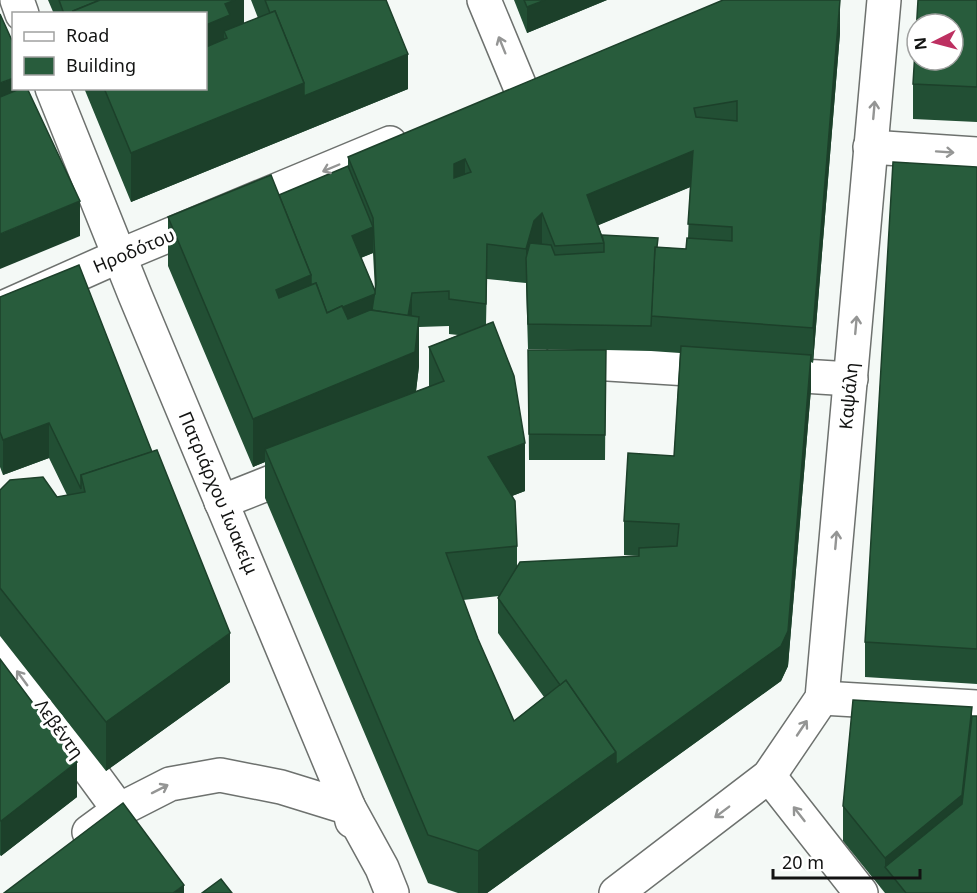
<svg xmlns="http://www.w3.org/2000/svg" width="977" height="893" font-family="'Noto Sans',sans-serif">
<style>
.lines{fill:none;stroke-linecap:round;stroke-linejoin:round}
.minor-casing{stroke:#6d716e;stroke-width:36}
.minor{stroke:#fff;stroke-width:33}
.wall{fill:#224f34;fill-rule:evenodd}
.shaded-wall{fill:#1c402a}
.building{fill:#285c3c;stroke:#1c402a;stroke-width:1.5;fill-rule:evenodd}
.oneway{stroke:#949594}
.labels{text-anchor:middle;stroke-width:6;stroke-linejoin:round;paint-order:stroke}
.street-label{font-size:18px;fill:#121312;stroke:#fff}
</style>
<rect width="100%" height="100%" fill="#f4f9f6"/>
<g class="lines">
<g class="minor-casing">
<g id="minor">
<polyline points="17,0 22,14"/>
<polyline points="484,0 521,89"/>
<polyline points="52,88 135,295 349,808 382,868 392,893"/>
<polyline points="870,147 977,154"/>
<polyline points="0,309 119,256 390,143"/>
<polyline points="560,361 851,379"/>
<polyline points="221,502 307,468"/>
<polyline points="0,648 119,810"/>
<polyline points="822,698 977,707"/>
<polyline points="769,776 861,893"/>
<polyline points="89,832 119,810 170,784 220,775 281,787 349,808 352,821"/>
<polyline points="616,893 769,776 822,698 884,0"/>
</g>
</g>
<use href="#minor" class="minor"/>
</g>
<g class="wall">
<polygon points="48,0 244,0 244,24 258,18 251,0 386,0 408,89 131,202 84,88 206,88 206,14 54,14"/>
<polygon points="514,0 607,0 527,33"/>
<polygon points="977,0 977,122 913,119 913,84"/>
<path d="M840,33l-27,330 -2,-1v27l-23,277 -7,15 -294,212h-29l-30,-10 -163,-385v-36l-12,5 -85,-201v-49l111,-22 69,-29v-9zM690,187l-2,51 -2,11 -28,-2 -56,-12 -4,-10zM373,253l2,37 -14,-32zM487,279l39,4 2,66 50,1h-50l1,110h76l1,-110 45,1 29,2 -6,103 -50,65v34l15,1 -122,10v-20l-5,-50 13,-5 -39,-167zM449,326v8l9,1 -29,12v40l-13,4 3,-25v-39zM499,596l-1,2v35l46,64 -30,24 -36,-82 -15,-39z"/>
<polygon points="977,167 977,684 865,677 865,642"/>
<polygon points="0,297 230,682 106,771 0,636 0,490 57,497 67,495 49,458 3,475 0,467"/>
<polygon points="0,659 77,797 1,856 0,855"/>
<polygon points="972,716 977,893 885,893 843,841 843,806"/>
</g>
<g class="shaded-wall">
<polygon points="235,0 244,0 244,45 227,38 224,31 224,66 206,74 206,25 225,4"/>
<polygon points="545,0 607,0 527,33 527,7"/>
<polygon points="840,0 840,33 813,363 813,328"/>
<polygon points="408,54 408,89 131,202 131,153 304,83"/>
<polygon points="14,78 14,88 26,88 0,132 0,83"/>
<polygon points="693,151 693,186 587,230 587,195"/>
<polygon points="465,159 465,194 454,199 454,164"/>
<polygon points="80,201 80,236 0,269 0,234"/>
<polygon points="542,213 542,248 526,281 526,249 534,221"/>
<polygon points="373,227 373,253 352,261 352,236"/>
<polygon points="311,275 311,323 276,338 276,290"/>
<polygon points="412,293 412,328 419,317 419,366 415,400 265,449 265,462 253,467 253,419 405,329"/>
<polygon points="376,294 376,319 319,343 319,317"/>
<polygon points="811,355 811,389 788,666 781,681 487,893 478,893 478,851"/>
<polygon points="49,423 49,458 3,475 3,440"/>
<polygon points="525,443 525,491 488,505 488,457"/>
<polygon points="230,633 230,682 106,771 106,722"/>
<polygon points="972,707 972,741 962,830 885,867 885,858"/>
<polygon points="77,762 77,797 1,856 1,821"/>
<polygon points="184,885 184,893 173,893"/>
</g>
<g class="building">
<polygon points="59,0 100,0 73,11 73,14 64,14"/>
<polygon points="100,0 235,0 225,4 230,15 206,25 206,14 74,14 73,11"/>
<polygon points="265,0 386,0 408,54 304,96 304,83 275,11 270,13"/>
<polygon points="524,0 545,0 527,7"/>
<path d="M723,0h117l-27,328 -162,-12 4,-69 31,2 1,-11 45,3v-14l-44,-3 5,-73 -106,44 17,48 -49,3 -13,-33 -8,8 -8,28 -39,-5 -1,60 -37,-5v-8l-37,2 -4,23 -36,-6 4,-26 -3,-66 -25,-61zM737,101v20l-41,-4 -2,-9zM465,159l6,13 -17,6v-14z"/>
<path d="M918,0h59v87l-64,-3zM917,24h36v36h-36z"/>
<polygon points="275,11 304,83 131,153 104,88 206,88 206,47 227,38 224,31"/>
<polygon points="0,14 14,45 14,78 0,83"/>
<polygon points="22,88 27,88 80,201 0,234 0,97"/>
<polygon points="893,162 977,167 977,649 865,642"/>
<polygon points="348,166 373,227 352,236 375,291 375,294 343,307 342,306 327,313 316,283 311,285 311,275 279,195"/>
<polygon points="271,175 311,275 276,290 279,298 316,283 327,313 342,306 348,319 370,310 419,317 415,352 253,419 168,217"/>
<polygon points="602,235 658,238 657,247 655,247 651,326 528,324 526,258 530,243 551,245 555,255 604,252 604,243"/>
<polygon points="79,265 152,452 81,475 81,489 49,423 3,440 0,432 0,297"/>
<polygon points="493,322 514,376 525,443 488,457 515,501 517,546 446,553 478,639 514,721 566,680 616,752 478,851 428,835 265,449 444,381 429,347"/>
<polygon points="681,346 811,355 788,631 781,646 616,765 616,752 566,680 560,685 498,598 520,562 639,556 639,548 677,546 679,524 624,521 628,453 674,456"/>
<polygon points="528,350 606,350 605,435 529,434"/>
<polygon points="157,450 230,633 106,722 0,588 0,490 10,480 43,477 57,497 85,492 81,475"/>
<polygon points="0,659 77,762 1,821 0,820"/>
<polygon points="853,700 972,707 962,795 885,858 843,806"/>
<polygon points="972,716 977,716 977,893 906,893 885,867 962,804"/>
<polygon points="123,803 184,885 173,893 4,893"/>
<polygon points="221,879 232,893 202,893"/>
</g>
<defs><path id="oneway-shaft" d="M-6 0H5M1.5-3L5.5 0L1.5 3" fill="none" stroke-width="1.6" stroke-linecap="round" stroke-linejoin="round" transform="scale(1.5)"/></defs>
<g class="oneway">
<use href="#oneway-shaft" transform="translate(502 45) rotate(-112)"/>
<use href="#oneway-shaft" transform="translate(874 110) rotate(-85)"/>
<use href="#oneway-shaft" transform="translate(945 152) rotate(4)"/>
<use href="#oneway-shaft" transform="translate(331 168) rotate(157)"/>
<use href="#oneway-shaft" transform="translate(856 325) rotate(-85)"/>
<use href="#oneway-shaft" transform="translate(836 540) rotate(-85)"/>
<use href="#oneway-shaft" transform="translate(22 678) rotate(-126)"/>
<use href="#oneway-shaft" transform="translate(802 728) rotate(-56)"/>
<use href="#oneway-shaft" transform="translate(160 789) rotate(-27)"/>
<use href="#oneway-shaft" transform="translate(722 812) rotate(143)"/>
<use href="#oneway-shaft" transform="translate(799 814) rotate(-128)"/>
</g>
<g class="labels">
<g class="street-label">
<text transform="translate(134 251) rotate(-23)" y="6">Ηροδότου</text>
<text transform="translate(849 396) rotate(-85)" y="6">Καψάλη</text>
<text transform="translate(218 493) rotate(67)" y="6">Πατριάρχου Ιωακείμ</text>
<text transform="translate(59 729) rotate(54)" y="6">Λεβέντη</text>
</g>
</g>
<rect x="12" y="12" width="195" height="78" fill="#ffffff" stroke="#a0a1a0" stroke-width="1.5"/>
<rect x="24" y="32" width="30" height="9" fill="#ffffff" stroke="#a0a1a0" stroke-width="1.5"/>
<text x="66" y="42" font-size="18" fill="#121312">Road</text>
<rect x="24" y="57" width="30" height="18" fill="#285c3c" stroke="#a0a1a0" stroke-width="1.5"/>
<text x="66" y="72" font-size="18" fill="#121312">Building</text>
<g transform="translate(935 42) rotate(264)"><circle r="28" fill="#ffffff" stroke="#a0a1a0" stroke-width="1.5"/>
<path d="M0-4.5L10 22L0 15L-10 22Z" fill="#bd3061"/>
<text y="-9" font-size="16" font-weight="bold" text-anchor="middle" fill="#121312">N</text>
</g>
<path d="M773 869v9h147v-9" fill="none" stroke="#121312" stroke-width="3"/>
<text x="782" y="869" font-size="18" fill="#121312" stroke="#ffffff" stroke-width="4.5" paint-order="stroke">20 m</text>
</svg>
